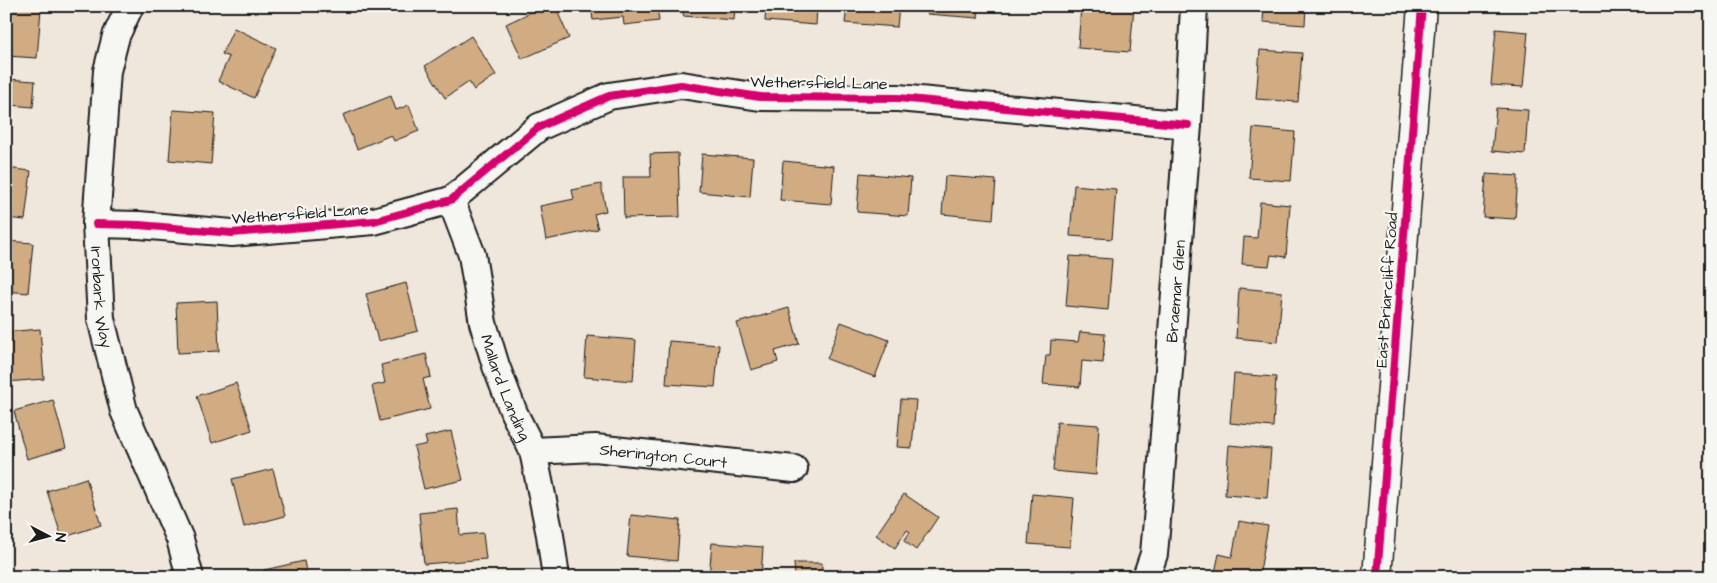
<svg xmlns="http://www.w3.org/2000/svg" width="1717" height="583" font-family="'Architects Daughter',sans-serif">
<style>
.building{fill:#d1ab82;stroke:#1c1c1c}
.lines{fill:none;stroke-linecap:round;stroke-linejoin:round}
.street-casing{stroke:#1c1c1c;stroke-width:30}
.secondary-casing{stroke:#1c1c1c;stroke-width:31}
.street{stroke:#f6f6f2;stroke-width:26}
.secondary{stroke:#f6f6f2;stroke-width:28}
.cycleway-casing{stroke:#f6f6f2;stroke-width:11}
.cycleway{stroke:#d6006c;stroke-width:8}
.labels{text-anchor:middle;stroke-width:4.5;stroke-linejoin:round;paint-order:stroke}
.street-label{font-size:16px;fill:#1c1c1c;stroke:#f6f6f2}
</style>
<rect width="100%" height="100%" fill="#efe7dc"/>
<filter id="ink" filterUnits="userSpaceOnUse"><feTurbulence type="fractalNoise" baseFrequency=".02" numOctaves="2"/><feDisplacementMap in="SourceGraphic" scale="10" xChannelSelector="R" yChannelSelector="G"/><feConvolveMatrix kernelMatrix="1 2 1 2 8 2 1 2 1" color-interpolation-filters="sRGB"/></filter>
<g filter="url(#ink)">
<g class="building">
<polygon points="6,6 41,9 37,58 6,56"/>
<polygon points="544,6 555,6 569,38 522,59 506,24"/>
<polygon points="591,6 657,6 659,21 624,25 623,17 593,20"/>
<polygon points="684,6 735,6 734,20 683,16"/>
<polygon points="766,6 817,6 816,25 765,21"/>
<polygon points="847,6 899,6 897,27 845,23"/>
<polygon points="927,6 979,6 978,18 927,14"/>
<polygon points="1081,6 1134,6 1130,52 1078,48"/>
<polygon points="1264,6 1306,6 1305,25 1263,22"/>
<polygon points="1504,6 1531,6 1531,8"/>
<polygon points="234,28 276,48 254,98 218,81 229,57 222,54"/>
<polygon points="1496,29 1528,32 1523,87 1491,85"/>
<polygon points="471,36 496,75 474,90 469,82 445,98 425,66"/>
<polygon points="1260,50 1302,53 1298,102 1256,99"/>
<polygon points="6,79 35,81 33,107 10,105 8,131"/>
<polygon points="391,96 396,110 409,105 419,131 394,141 391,135 357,149 343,115"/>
<polygon points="1496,108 1528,110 1525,154 1492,151"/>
<polygon points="173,110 215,113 211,164 169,160"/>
<polygon points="1253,128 1295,132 1291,181 1249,178"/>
<polygon points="678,153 680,217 624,218 623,177 651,177 650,154"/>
<polygon points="702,154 753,158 750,197 699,192"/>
<polygon points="783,161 834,166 831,204 780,200"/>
<polygon points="6,168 31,171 25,220 6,218"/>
<polygon points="860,173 911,178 908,216 857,212"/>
<polygon points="1486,174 1518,176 1515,219 1483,217"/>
<polygon points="945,176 996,180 993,219 942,214"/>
<polygon points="601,184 606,211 594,214 598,229 546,240 540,206 574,199 572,190"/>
<polygon points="1074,185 1116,189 1112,239 1070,236"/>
<polygon points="1260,202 1290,205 1286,257 1271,255 1269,266 1242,264 1244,237 1257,238"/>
<polygon points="6,241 33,243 28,293 6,291"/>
<polygon points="1070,256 1112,259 1108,310 1066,306"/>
<polygon points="406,283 418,331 378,341 366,294"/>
<polygon points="1239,288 1282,292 1278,342 1236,338"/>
<polygon points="217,301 219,351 178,353 176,303"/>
<polygon points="789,308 799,344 775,351 778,362 751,370 737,323"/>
<polygon points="841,322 889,340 875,377 827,359"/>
<polygon points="40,329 44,379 6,382 6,332"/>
<polygon points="1080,332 1105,334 1103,363 1082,361 1080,387 1043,384 1046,355 1050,355 1051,340 1078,342"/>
<polygon points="587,336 636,340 633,381 584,377"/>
<polygon points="669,341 719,345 715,387 666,384"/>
<polygon points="426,354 431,377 423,379 430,409 380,421 372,386 385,383 381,365"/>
<polygon points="1234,374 1276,377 1273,427 1230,423"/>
<polygon points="236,383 252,430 212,443 197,396"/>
<polygon points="901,399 916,400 912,448 897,447"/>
<polygon points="53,400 66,448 27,459 14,411"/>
<polygon points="1057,422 1099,425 1096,475 1053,471"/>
<polygon points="451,431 463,480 424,489 414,447 427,444 425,437"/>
<polygon points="1229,445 1271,449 1267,498 1225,495"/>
<polygon points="273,469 285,516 244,527 232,479"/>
<polygon points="86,478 101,525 62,538 47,491"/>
<polygon points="904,494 938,517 916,550 904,541 910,532 907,530 895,548 876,535"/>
<polygon points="1032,494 1074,498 1070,547 1028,544"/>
<polygon points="458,509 460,535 483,533 486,559 424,564 419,513"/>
<polygon points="631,515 680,520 677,561 627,556"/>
<polygon points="1239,521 1268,526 1259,577 1244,575 1243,577 1214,577 1219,554 1232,557"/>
<polygon points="712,543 763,547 761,577 709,577"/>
<polygon points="304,561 307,577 265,577 264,570"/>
<polygon points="794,563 822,563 822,572 850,572 850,577 795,577"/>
<polygon points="1020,572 1030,577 1017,577"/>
</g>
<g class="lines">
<g class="street-casing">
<g id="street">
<path id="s1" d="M130,6l-14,30 -9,35 -11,153 5,95 23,92 56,128 10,38"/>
<path id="s2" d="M451,200l21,55 11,68 13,43 18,47 19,38 17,84 6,42"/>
<polyline points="96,224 139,225 232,233 374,221 451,200 539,127 609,96 681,85 760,97 898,98 1188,125"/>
<path id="s3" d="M533,451l62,-3 199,21"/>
<path id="s4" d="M1146,577l8,-23 6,-68 28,-361 6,-119"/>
</g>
</g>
<g class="secondary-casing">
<polyline id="secondary" points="1377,577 1422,6"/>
</g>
<use href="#street" class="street"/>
<use href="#secondary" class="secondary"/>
<g class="cycleway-casing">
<g id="cycleway">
<polyline points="96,224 139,225 232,233 374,221 451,200 539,127 609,96 681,85 760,97 898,98 1188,125"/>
<polyline points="1377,577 1422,6"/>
</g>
</g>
<use href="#cycleway" class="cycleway"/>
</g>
</g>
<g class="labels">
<g class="street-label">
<text transform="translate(819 82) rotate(1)" y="6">Wethersfield Lane</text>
<text transform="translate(300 213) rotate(-4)" y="6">Wethersfield Lane</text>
<text transform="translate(1386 290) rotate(-86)" y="6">East Briarcliff Road</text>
<text dy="6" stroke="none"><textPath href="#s4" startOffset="288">Braemar Glen</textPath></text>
<text dy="6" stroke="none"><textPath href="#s1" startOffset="296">Ironbark Way</textPath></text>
<text dy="6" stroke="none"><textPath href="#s2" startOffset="196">Mallard Landing</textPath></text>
<text dy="6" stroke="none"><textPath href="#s3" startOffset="131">Sherington Court</textPath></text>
</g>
</g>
<rect width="1717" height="583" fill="none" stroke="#f6f6f2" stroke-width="25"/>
<rect x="12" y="12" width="1692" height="558" fill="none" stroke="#1c1c1c" stroke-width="2" filter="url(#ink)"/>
<g transform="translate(48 536) rotate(96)" stroke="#f6f6f2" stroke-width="4" paint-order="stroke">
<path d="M0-4L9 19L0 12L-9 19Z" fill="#1c1c1c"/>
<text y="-8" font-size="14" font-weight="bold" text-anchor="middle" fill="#1c1c1c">N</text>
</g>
</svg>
